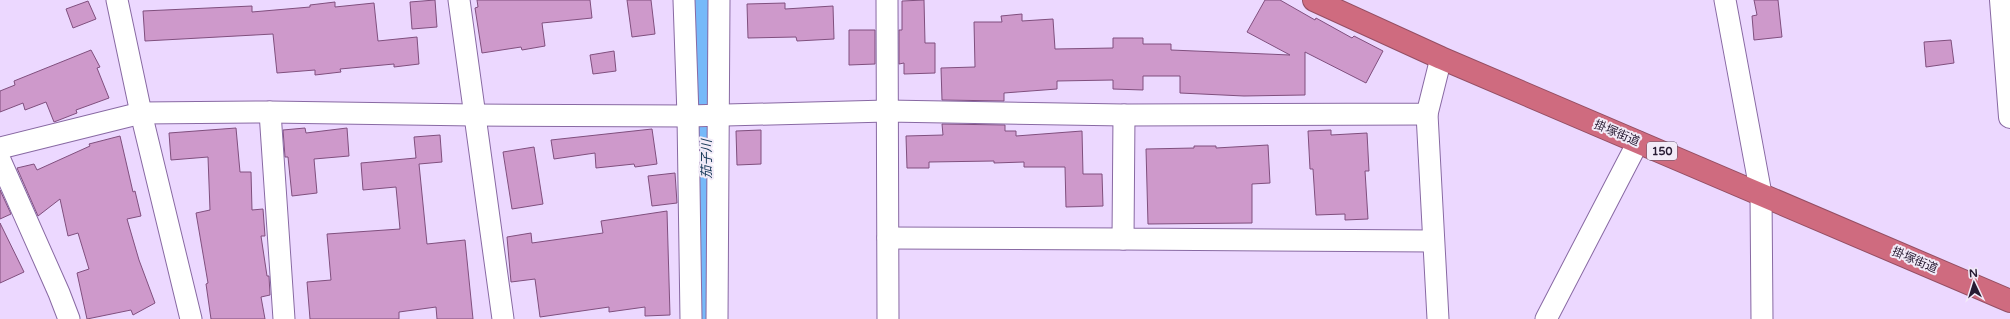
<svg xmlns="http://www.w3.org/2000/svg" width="2010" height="319" font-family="'Varela Round','Noto Sans JP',sans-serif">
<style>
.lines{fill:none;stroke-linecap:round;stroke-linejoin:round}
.river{stroke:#76b9f9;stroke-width:42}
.building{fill:#ce99cb;stroke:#804f7e}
.street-casing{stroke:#8869a3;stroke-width:23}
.secondary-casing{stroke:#8869a3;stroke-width:24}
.highway-casing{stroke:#944f64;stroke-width:24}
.street{stroke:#fff;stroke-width:21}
.secondary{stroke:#fff;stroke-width:22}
.highway{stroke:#cf6b7f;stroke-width:22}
.labels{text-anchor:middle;stroke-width:4;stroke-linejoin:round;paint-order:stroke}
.shield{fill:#f2ebf8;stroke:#64596d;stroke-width:1}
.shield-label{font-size:11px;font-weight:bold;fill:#271a32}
.street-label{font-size:12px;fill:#271a32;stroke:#f2ebf8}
.water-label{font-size:13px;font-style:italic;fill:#133656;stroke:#f2ebf8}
</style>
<rect width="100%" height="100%" fill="#ecd8ff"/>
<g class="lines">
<polyline class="river" points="702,0 706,104 706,319"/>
</g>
<g class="building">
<polygon points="435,0 437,27 412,29 410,2"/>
<polygon points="477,0 590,0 592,18 542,23 545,46 522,50 521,47 482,53 475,8 478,7"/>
<polygon points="627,0 651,0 655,34 632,37"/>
<polygon points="924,0 925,43 935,43 935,73 904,74 904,63 899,64 899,30 902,30 902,1"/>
<polygon points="1265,0 1280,0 1315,20 1316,18 1352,38 1354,36 1383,51 1366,83 1305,52 1305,95 1244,96 1180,93 1180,76 1143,76 1143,90 1113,89 1113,80 1057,81 1057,89 1004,93 1004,101 942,100 941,68 975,67 974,22 1002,22 1001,16 1022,14 1022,21 1053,19 1055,49 1113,48 1113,38 1143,38 1143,44 1171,44 1171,50 1290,55 1247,32"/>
<polygon points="1754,0 1778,0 1782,37 1754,40 1752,16 1757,15"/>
<polygon points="88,1 96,19 73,28 66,9"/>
<polygon points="335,2 335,7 374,3 378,41 417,37 419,64 394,67 394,64 340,69 341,72 315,75 315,70 277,73 273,34 145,41 143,11 252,6 252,12 310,7 310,5"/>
<polygon points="785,3 785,9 833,6 834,39 797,41 796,37 748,38 747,4"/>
<polygon points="849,30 875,30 875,64 849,65"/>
<polygon points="1951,40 1954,63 1926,67 1924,42"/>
<polygon points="91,50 100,67 97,68 109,98 76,110 77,113 54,122 46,102 25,110 23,103 0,112 0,91 15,85 14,81"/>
<polygon points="614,51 616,71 593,74 590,55"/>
<polygon points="942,124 1005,125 1005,131 1016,131 1016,136 1082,131 1083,174 1102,174 1103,206 1066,207 1065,167 1024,167 1024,162 994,163 994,161 929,162 929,168 907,168 906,136 943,135"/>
<polygon points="236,128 240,172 251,172 252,210 263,209 265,236 261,236 267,276 269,276 270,295 261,297 265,319 211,319 206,284 208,283 196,213 210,210 208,157 171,160 169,133"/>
<polygon points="305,128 306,133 347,128 349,156 314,159 317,193 292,196 288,157 285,157 283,130"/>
<polygon points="652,129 657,164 635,167 634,164 596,168 595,153 554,159 551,140"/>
<polygon points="761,130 761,164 737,165 736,131"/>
<polygon points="1331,130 1331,135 1367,133 1369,171 1365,171 1368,219 1345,220 1345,214 1316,215 1313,169 1310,169 1308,131"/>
<polygon points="440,135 442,162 419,164 427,244 465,240 473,319 437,319 436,307 399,312 399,319 310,319 307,282 331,280 327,234 400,229 396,187 363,190 361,163 416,158 414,137"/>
<polygon points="120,136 133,192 135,191 141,216 127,219 139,260 155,303 133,315 131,310 87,319 77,273 89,269 78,233 68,236 60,199 38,216 17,168 34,164 37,170 90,146 89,144"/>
<polygon points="1268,145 1270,183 1252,184 1252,223 1148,224 1146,149 1194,148 1194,146 1216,146 1216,148"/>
<polygon points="534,147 543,204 512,209 503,152"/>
<polygon points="675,173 677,203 652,206 648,176"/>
<polygon points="0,190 11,214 0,219"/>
<polygon points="667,211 670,315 645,316 645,307 609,312 609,307 540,317 535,279 511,282 507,237 531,233 532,243 603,233 601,221"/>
<polygon points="0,223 24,272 0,283"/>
</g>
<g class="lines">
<g class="street-casing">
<g id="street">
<polyline points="117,0 141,113 191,319"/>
<polyline points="459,0 503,319"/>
<polyline points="684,0 688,116 691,319"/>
<polyline points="887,0 888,319"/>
<polyline points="1725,0 1761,194 1762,319"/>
<polyline points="270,112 284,319"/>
<polyline points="1427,114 1438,319"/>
<polyline points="1124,115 1123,239 1433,241"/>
<polyline points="0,148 141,113 270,112 474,115 688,116 887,111 1124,115 1427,114 1441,58"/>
<polyline points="0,160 59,293 69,319"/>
<polyline points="888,238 1123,239"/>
<polyline points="717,319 719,0"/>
<polyline points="1546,319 1638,142"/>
</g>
</g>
<g class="secondary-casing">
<polyline id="secondary" points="2001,0 2010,117"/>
</g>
<g class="highway-casing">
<polyline id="highway" points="1314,0 1441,58 2010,301"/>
</g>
<use href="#street" class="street"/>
<use href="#secondary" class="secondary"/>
<use href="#highway" class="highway"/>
</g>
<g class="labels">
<rect class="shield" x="1647" y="142" width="30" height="18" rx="3"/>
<g class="shield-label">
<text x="1662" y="155">150</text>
</g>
<g class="street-label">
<text transform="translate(1617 133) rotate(23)" y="4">掛塚街道</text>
<text transform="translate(1915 260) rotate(23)" y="4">掛塚街道</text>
</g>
<g class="water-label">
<text transform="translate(706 159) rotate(-90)" y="5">茄子川</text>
</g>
</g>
<g transform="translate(1974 283) rotate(356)" stroke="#f2ebf8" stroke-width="3" paint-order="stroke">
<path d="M0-3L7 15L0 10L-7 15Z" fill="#271a32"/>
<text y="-6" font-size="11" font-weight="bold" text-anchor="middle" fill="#271a32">N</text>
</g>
</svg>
